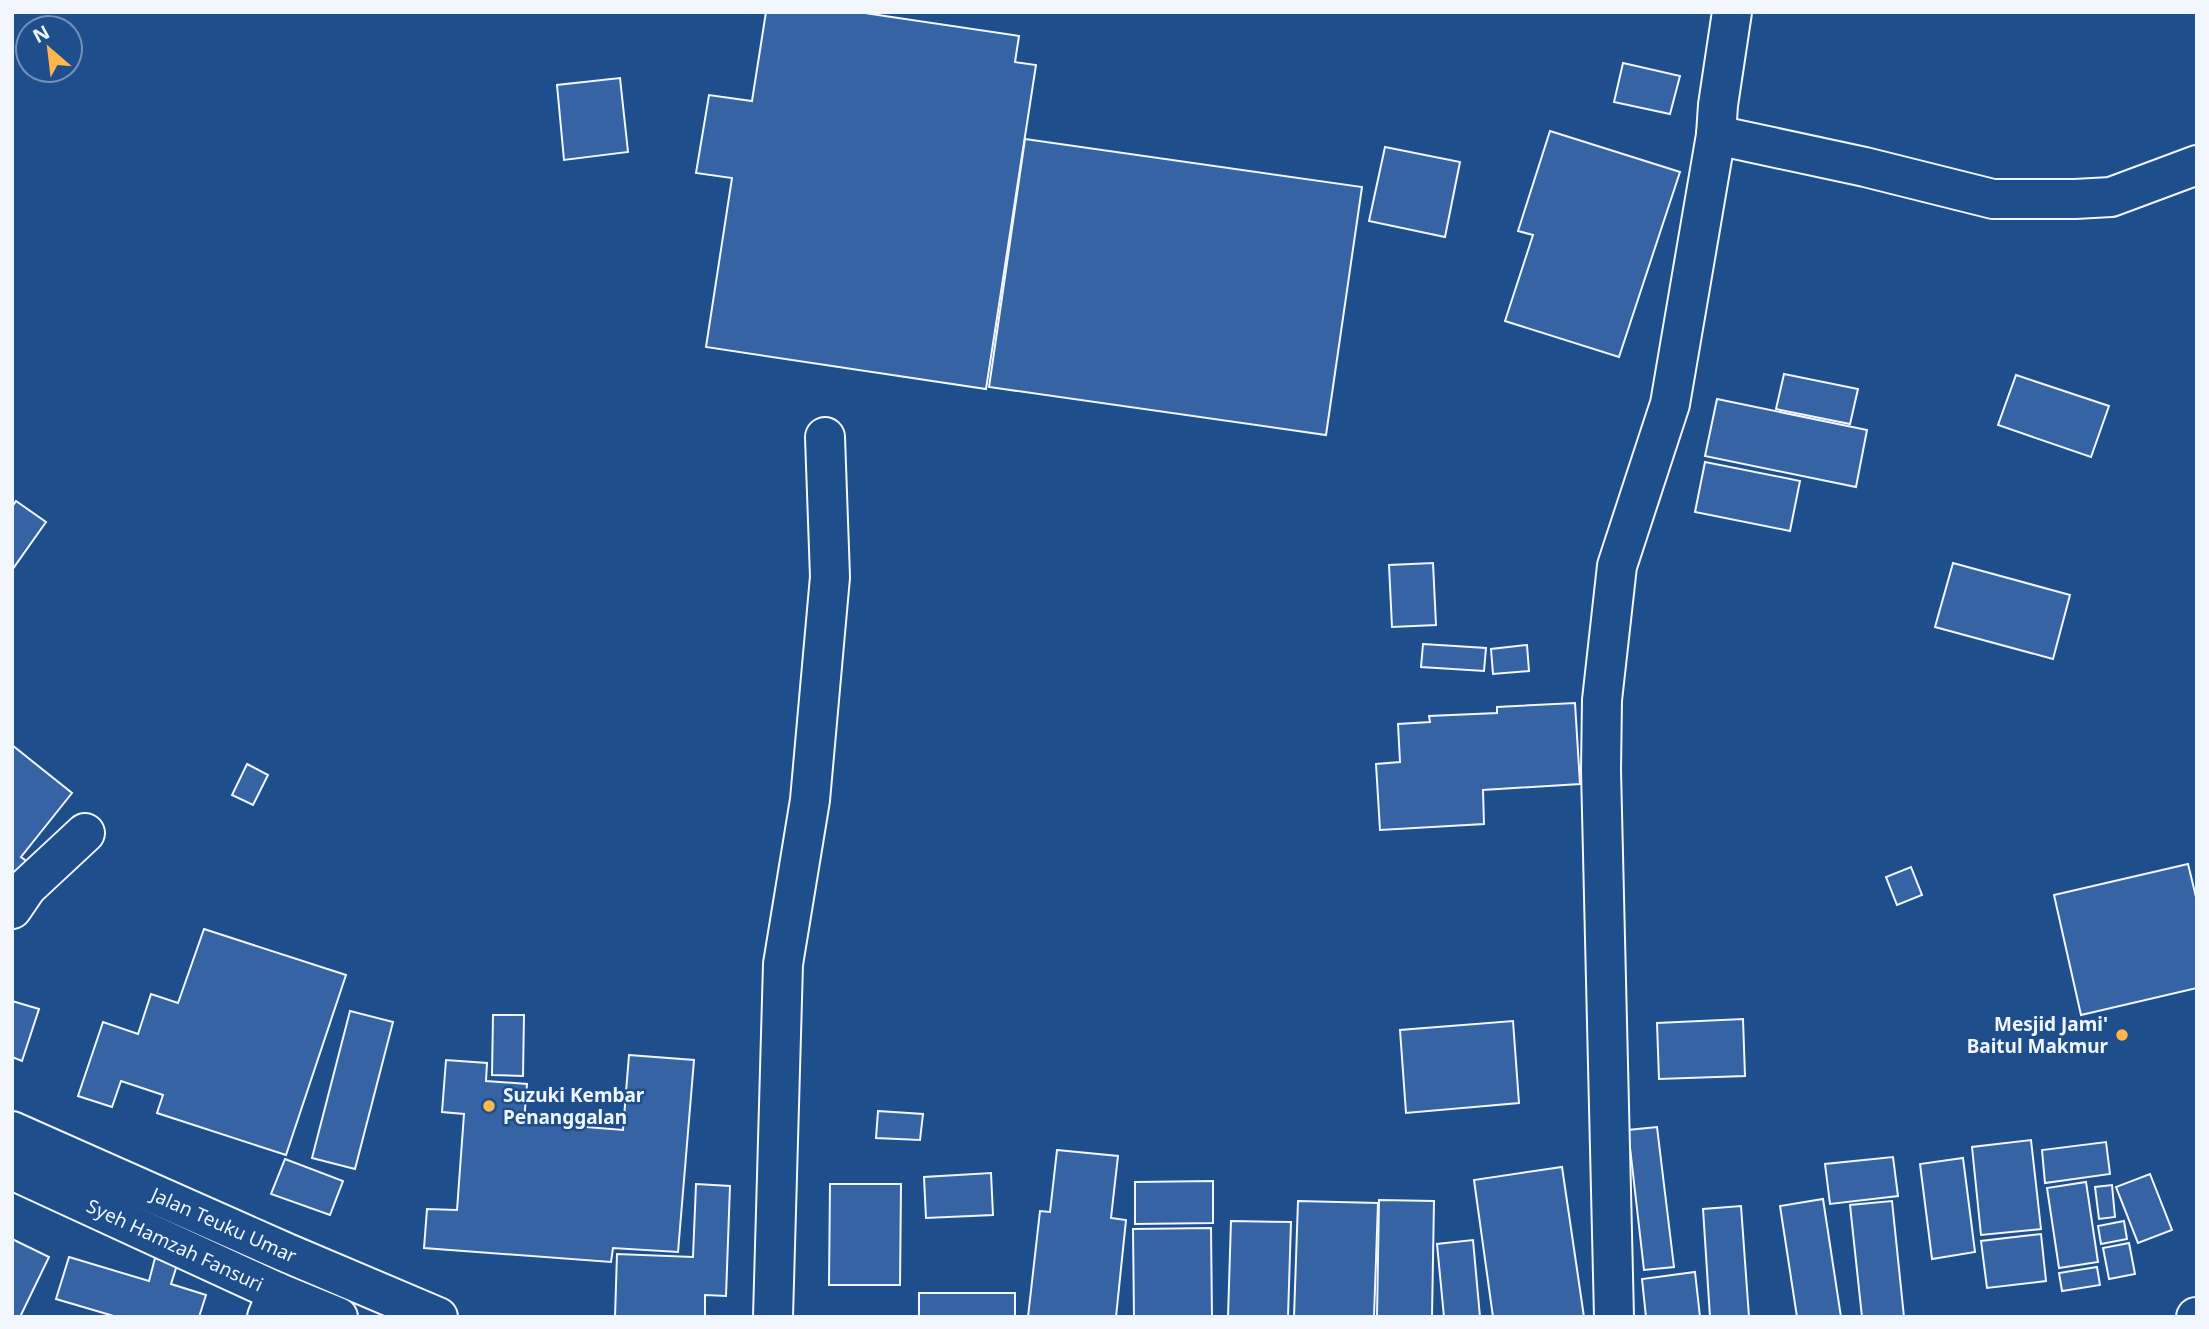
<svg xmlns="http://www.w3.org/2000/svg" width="2209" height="1329" font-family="'Noto Sans',sans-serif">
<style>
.building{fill:#3563a3;stroke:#f2f6ff;stroke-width:2}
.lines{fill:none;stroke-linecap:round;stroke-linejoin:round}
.minor-casing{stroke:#f2f6ff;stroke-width:42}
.highway-casing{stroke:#f2f6ff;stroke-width:42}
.minor{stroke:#1f4e8c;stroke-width:38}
.highway{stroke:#1f4e8c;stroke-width:38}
.poi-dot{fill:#ffb74d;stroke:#1f4e8c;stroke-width:2.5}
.labels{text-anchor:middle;stroke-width:5;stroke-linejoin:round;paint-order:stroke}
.poi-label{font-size:19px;font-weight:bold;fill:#f2f6ff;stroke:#1f4e8c;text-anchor:end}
.street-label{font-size:19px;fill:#f2f6ff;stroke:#1f4e8c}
</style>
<rect width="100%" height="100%" fill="#1f4e8c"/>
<g class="building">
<polygon points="766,12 858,12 1019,36 1015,62 1036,65 986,389 706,347 732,178 696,173 709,95 752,101"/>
<polygon points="1623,63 1680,76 1670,114 1614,102"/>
<polygon points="620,78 628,152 564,160 557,85"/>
<polygon points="1550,131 1680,172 1619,357 1505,321 1533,235 1518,231"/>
<polygon points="1025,139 1362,187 1326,435 989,387"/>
<polygon points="1385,147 1460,162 1445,237 1369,221"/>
<polygon points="1784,374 1858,389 1850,424 1776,409"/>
<polygon points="2016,375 2109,406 2091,457 1998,425"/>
<polygon points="1717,399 1867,430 1856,487 1705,456"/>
<polygon points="1705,462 1800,481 1790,531 1695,512"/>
<polygon points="16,501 46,522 12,570 12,507"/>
<polygon points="1433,563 1436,625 1392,627 1389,565"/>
<polygon points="1953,563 2070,595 2053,659 1935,627"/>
<polygon points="1423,644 1486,648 1484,671 1421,667"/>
<polygon points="1527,645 1529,671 1493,674 1491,649"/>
<polygon points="1575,703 1580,784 1483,790 1484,824 1380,830 1376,764 1400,762 1398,724 1430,722 1429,716 1497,713 1497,707"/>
<polygon points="12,745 72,793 21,857 36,868 12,898"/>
<polygon points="247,764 268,775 253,805 232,795"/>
<polygon points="2188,864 2197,901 2197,988 2081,1015 2054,895"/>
<polygon points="1911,867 1922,895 1897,905 1886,877"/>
<polygon points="204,929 346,975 286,1155 157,1113 163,1095 121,1081 112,1107 78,1096 103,1022 138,1034 151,994 178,1003"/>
<polygon points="12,1001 39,1009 22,1061 12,1057"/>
<polygon points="350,1011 393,1022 355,1169 312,1158"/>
<polygon points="493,1015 524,1015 523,1076 492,1075"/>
<polygon points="1743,1019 1745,1076 1659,1079 1657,1023"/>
<polygon points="1513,1021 1519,1103 1406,1113 1400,1030"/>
<polygon points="629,1055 694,1060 678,1252 613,1248 611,1262 424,1248 427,1209 457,1210 464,1114 442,1112 446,1060 487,1063 486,1081 527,1084 524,1122 623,1130"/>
<polygon points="878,1111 923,1114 920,1140 876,1138"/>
<polygon points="1657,1127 1674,1267 1644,1270 1628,1130"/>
<polygon points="2031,1140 2041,1229 1981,1235 1972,1147"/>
<polygon points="2106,1142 2110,1174 2045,1183 2042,1150"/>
<polygon points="1057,1150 1118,1156 1111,1218 1126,1220 1116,1317 1028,1317 1040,1211 1050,1212"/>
<polygon points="1893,1157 1898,1196 1830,1204 1825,1164"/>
<polygon points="1963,1158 1975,1252 1932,1259 1920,1164"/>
<polygon points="285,1159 343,1181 330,1215 271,1194"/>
<polygon points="1562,1167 1584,1317 1493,1317 1474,1180"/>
<polygon points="991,1173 993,1215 926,1218 924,1177"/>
<polygon points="2150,1174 2172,1230 2138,1243 2116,1187"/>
<polygon points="1213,1181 1213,1223 1135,1224 1135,1182"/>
<polygon points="2086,1182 2098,1262 2059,1268 2047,1188"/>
<polygon points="696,1184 730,1186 726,1296 705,1295 705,1317 615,1317 617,1254 693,1257"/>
<polygon points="830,1184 901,1184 900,1285 829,1285"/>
<polygon points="2112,1185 2115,1217 2099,1219 2095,1187"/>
<polygon points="1823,1199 1841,1317 1797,1317 1780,1206"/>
<polygon points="1379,1200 1434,1201 1432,1317 1377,1317"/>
<polygon points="1298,1201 1378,1203 1374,1317 1294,1317"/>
<polygon points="1892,1201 1904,1317 1862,1317 1850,1205"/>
<polygon points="1741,1206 1749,1317 1710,1317 1703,1209"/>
<polygon points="1231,1221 1291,1222 1288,1317 1228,1317"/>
<polygon points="2124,1221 2127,1239 2101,1244 2098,1226"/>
<polygon points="1211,1228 1212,1317 1134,1317 1133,1229"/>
<polygon points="2041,1234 2046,1281 1987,1288 1981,1241"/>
<polygon points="12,1239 49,1257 20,1317 12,1317"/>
<polygon points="1473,1240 1480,1317 1444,1317 1437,1244"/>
<polygon points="2129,1243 2135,1274 2109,1279 2103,1248"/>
<polygon points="69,1257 149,1281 155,1258 177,1265 171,1284 206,1295 199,1317 117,1317 56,1299"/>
<polygon points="2097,1267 2100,1285 2062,1291 2059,1273"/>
<polygon points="1695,1272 1700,1317 1646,1317 1642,1279"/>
<rect x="919" y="1293" width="96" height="24"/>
</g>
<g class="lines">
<g class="minor-casing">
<g id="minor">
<polyline points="1716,135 1865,167 1993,199 2075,199 2111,197 2197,165"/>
<polyline points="12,909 27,887 85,833"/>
<polyline points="267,1317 277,1292"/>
<polyline points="773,1317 783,964 810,800 830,577 825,437"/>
<polyline points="1614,1317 1601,770 1602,700 1617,566 1670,404 1716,135 1718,105 1732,12"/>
</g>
</g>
<g class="highway-casing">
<g id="highway">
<polyline points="12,1131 287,1253 438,1317"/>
<polyline points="12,1170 277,1292 338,1317"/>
<polyline points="2196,1317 2197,1317"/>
</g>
</g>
<use href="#minor" class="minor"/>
<use href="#highway" class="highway"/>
</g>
<g class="poi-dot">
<circle cx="2122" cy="1035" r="7"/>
<circle cx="489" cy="1106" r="7"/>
</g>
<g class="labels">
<g class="poi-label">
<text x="2108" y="1031">Mesjid Jami'<tspan x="2108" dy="22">Baitul Makmur</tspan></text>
<text x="503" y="1102" text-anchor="start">Suzuki Kembar<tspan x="503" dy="22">Penanggalan</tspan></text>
</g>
<g class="street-label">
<text transform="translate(224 1225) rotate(24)" y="7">Jalan Teuku Umar</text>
<text transform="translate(175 1245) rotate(25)" y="7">Syeh Hamzah Fansuri</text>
</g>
</g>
<rect width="2209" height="1329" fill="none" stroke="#f2f6ff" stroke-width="28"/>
<g transform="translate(49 49) rotate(332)"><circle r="33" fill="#1f4e8c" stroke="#7391ba" stroke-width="2"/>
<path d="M0-5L12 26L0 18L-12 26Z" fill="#ffb74d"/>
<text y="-10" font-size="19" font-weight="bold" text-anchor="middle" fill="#f2f6ff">N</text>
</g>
</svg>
